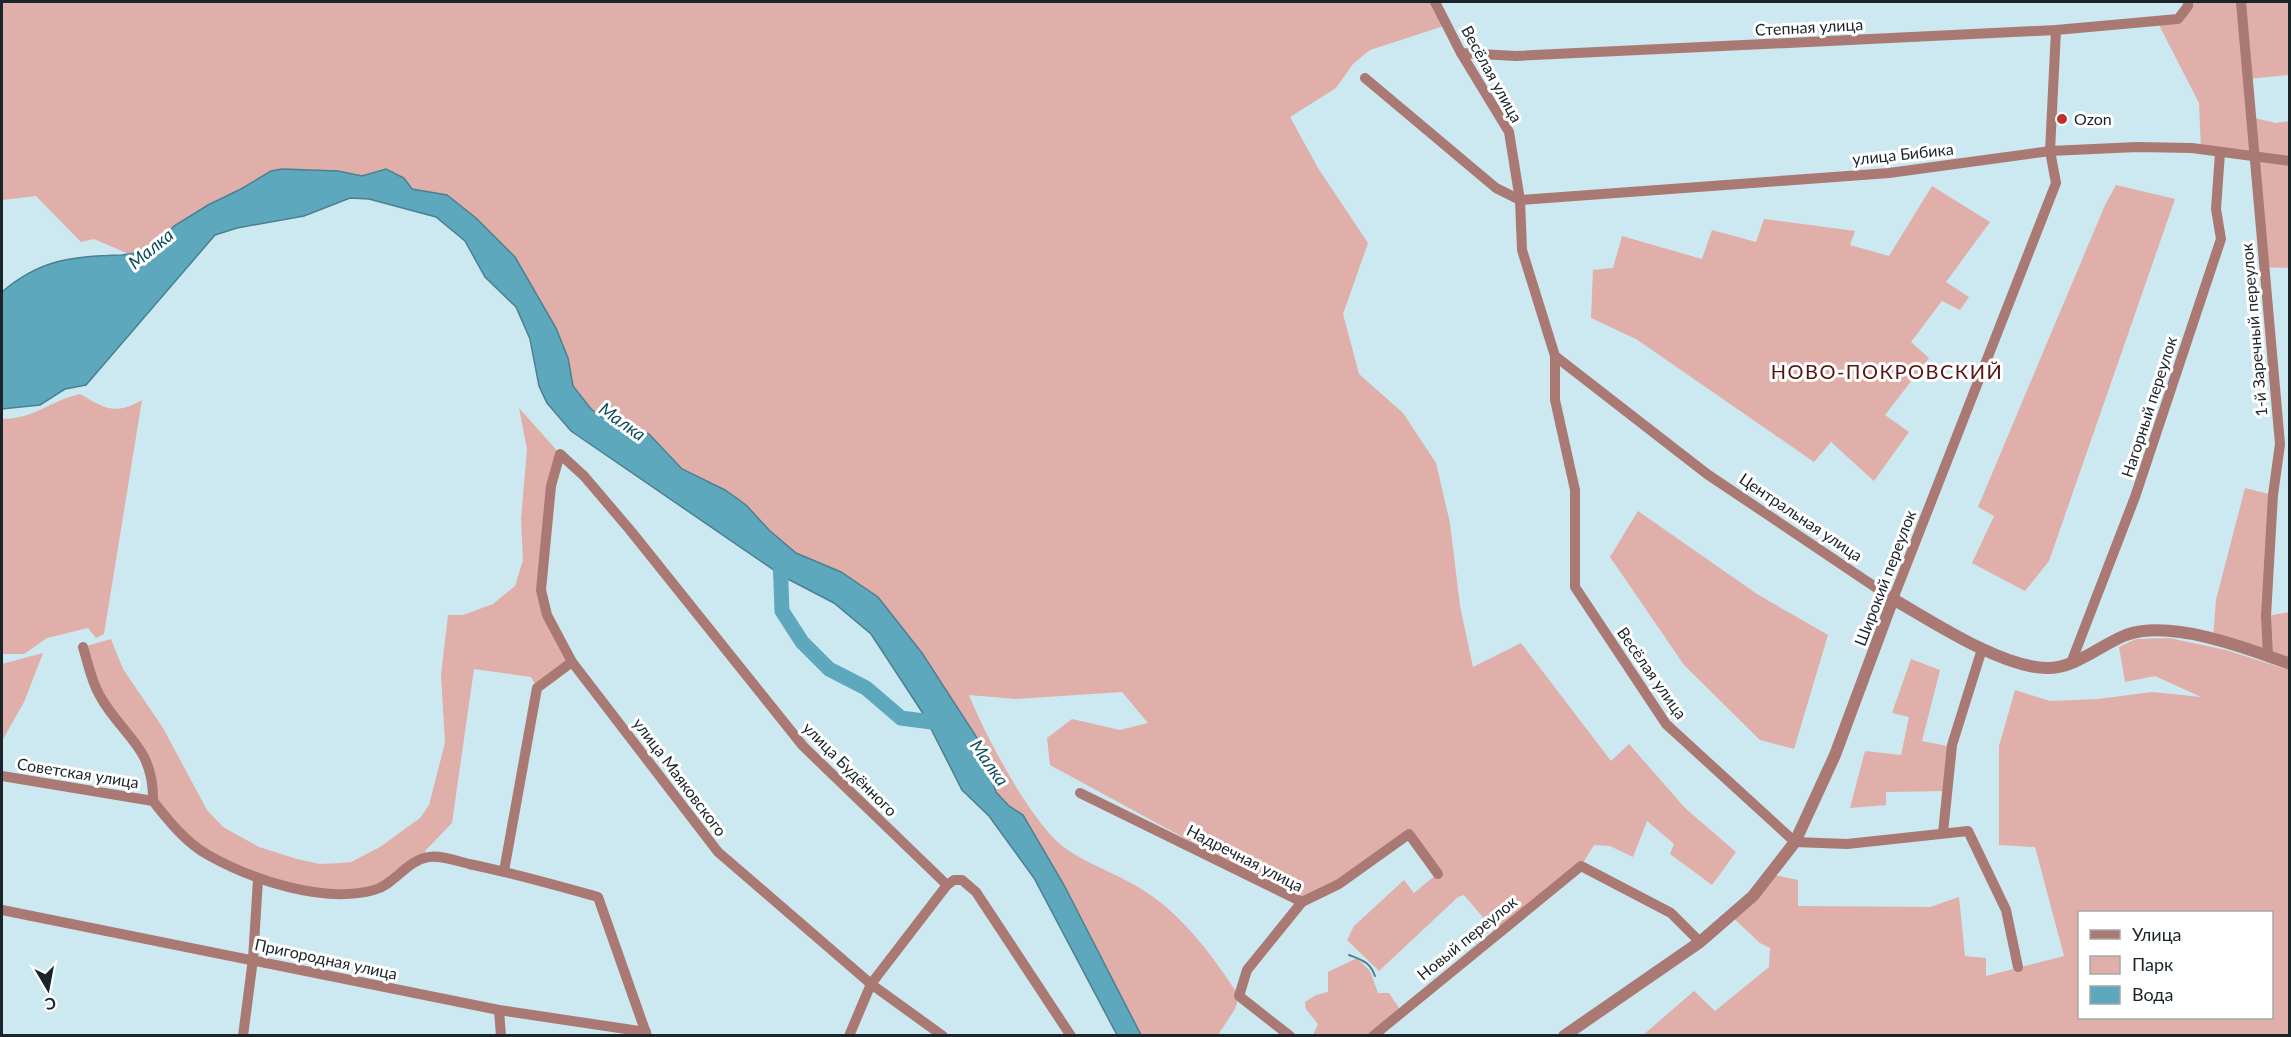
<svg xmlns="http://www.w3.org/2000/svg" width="2291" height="1037" font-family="Lato,sans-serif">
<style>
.green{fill:#e0afa9;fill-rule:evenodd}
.water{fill:#5ea8bd;stroke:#4a8191;stroke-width:1.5}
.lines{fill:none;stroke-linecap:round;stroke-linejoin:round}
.stream{stroke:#4a8191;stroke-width:2}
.river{stroke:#5ea8bd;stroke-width:15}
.minor{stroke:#aa7973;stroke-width:10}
.tertiary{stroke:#aa7973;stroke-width:12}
.poi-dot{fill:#c0312e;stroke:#fff;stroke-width:2}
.labels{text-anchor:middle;stroke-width:6;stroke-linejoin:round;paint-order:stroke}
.street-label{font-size:16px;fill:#1b2529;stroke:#fff}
.poi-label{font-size:16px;fill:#1b2529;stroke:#fff;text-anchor:start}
.water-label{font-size:18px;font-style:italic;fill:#0c4e5d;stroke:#fff}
.quarter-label{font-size:20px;letter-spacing:1.5px;fill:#581312;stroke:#fff}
</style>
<rect width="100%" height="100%" fill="#cce8f0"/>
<g class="green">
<path d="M2,2h1433l12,23 -77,25 -17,14 -17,24 -46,29 28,51 50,75 -25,71 16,60 44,39 33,50 14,60 10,83 13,61 48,-24 90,118 18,-17 56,64 51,44 -24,33 -42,-31 4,-10 -27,-23 -14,36 -23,-11 -16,-1 -13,21 -84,68 -33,-39 -6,2 -79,74 -32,-31 7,-14 50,-46 10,13 23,-19 -28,-40 -107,68 -252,-137 -3,-27 25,-19 48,11 28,-7 -26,-31 -107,7 -46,-4c16,40 62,128 96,153 22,16 50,25 73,39 43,25 74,68 101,109l-4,13 -17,26h-77l-118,-220 -14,-9 -13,-14 -15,-48 -59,-91 -44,-56 -37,-25 -45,-19 -27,-23 -23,-25 -64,-36 -33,-35 -45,-16 -13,-9 -18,-23 -5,-28 -12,-30 -41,-71 -39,-39 -29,-23 -35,-6 -8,-11 -18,-9 -24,7 -24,-5 -44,-2 -23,2 -30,18 -33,16 -34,21 -25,26 -20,2 -35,-15 -13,3 -45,-46 -34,4z"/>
<polygon points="2188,2 2289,2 2289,75 2248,79 2250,117 2276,123 2289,121 2289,268 2263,267 2253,156 2201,150 2199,103 2158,23 2178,19"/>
<polygon points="2116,185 2175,199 2049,561 2025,591 1972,563 1994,516 1978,507 2105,205"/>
<polygon points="1932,186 1990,222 1946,282 1969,297 1960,310 1942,301 1911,342 1929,358 1885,415 1909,432 1874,481 1831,442 1814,462 1636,339 1591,318 1593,270 1613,268 1622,236 1702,259 1712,230 1756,242 1764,219 1855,231 1850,245 1889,256"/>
<path d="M80,394c25,14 34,22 62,6l-38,234 -8,4 -8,-10 -41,10 -23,16h-22v-235c35,-1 47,-18 78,-25z"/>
<polygon points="519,408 560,454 541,590 572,662 537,688 531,677 474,669 452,823 425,851 428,857 377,889 354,894 258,880 207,854 153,801 147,763 101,698 83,647 111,639 123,669 163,728 207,810 223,827 259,847 297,859 320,864 340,863 351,862 380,847 420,818 429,805 445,743 441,675 448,615 463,615 493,604 515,586 523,560 521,519 527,449"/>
<polygon points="2245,488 2273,495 2267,616 2289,612 2289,664 2213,638 2216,600"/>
<polygon points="1638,511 1757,594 1828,635 1794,749 1760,740 1684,665 1610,557"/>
<path d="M2169,638l57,12 63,20v365l-647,1 52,-45 21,20 54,-44 1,-19 -10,-5 -30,-28 40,-41 28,6v26l132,1 29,-10 6,59 21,2v18l78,-20 -29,-109 -36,-2v-99l16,-56 35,11 48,-2 54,-7 49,5 -46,-21 -30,6 -6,-35 17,-8zM2080,912h192v106h-192z"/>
<polygon points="43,653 24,702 2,741 2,664"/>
<polygon points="1911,659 1940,670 1922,741 1947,746 1951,751 1947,791 1886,792 1886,805 1850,808 1865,751 1901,755 1909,717 1892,713"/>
<polygon points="1357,958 1370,971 1378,993 1389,993 1401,1011 1373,1035 1313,1035 1318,1024 1306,1009 1305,1002 1316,995 1328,992 1328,972"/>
</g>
<path class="water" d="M282,169l56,2 24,5 24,-7 18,9 8,11 35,6 29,23 39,39 41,71 12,30 5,28 18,23 13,9 31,8 14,8 33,35 43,21 21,15 23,25 27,23 45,19 37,25 44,56 59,91 15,48 13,14 14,9 41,70 77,150h-24l-83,-157 -45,-62 -27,-26 -38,-75 -53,-81 -37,-31 -50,-26 -213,-146 -24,-28 -8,-17 -9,-47 -14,-32 -31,-30 -20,-36 -29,-24 -67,-18 -19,-1 -46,18 -67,12 -22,7 -129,150 -21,4 -25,16 -38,4v-117c38,-33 72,-36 120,-37 10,-1 18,-3 27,-3l25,-26 34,-21 33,-16 30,-18z"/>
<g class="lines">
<path class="stream" d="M1349,955c13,5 21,7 26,21"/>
<polyline class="river" points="780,558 782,611 802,642 829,669 866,688 901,718 939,723"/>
<g class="minor">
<polyline points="1435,2 1461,53 1509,132 1520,200 1889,173 2050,151 2137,147 2192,148 2290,161"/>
<polyline points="2241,2 2280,444 2273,495 2266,616 2268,656"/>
<polyline points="1461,53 1516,56 2056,30 2178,19 2188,6 2188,2"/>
<polyline points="1365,78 1496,188 1520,200 1522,250 1555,356 1555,400 1575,490 1575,587 1666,724 1795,842 1847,844 1968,831 2006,910 2018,967"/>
<polyline points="1555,356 1707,474 1893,599 2056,183 2050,151 2056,30"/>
<path d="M83,647c5,16 8,34 17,49 22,40 54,50 53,105"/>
<polyline points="2071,663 2135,497 2221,239 2216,209 2220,153"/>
<path d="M2,776l151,25c15,19 32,41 55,54 45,25 115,49 166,35 20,-5 33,-30 55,-33 12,-2 28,4 40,7 44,9 86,21 129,33l49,139"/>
<polyline points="1080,793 1302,902 1247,970 1239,996 1290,1036"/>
<polyline points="1943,833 1952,745 1982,649"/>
<polyline points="504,871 537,688 572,662"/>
<polyline points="1302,902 1339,884 1409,834 1438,874"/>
<polyline points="2,910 499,1010 646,1032"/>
<polyline points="499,1010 501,1036"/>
<polyline points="243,1036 253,959 258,880"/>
<polyline points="849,1036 871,984 947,885"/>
<polyline points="943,1036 871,984 718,852 572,662 547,615 541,590 551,486 560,454 584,476 630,530 803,746 947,885 954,880 962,880 976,892 1071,1036"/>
<polyline points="1373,1036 1581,866 1671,913 1700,942"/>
</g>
<path class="tertiary" d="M1564,1036l136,-94 53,-46 42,-54 40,-87 58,-156c40,23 108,68 153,69 29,1 54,-23 80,-33 45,-16 121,13 164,29"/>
</g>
<circle class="poi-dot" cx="2062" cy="119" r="6"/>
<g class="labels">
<g class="street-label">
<text transform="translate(1809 27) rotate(-3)" y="6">Степная улица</text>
<text transform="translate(1492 74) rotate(61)" y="6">Весёлая улица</text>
<text transform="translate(1903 154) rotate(-6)" y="6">улица Бибика</text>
<text transform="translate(2254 330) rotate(-95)" y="6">1-й Заречный переулок</text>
<text transform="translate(2149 407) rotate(-72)" y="6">Нагорный переулок</text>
<text transform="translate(1801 517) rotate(34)" y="6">Центральная улица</text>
<text transform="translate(1885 578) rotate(-69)" y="6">Широкий переулок</text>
<text transform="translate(1652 673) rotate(55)" y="6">Весёлая улица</text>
<text transform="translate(850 769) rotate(45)" y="6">улица Будённого</text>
<text transform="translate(78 773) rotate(9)" y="6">Советская улица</text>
<text transform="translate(680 777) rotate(53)" y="6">улица Маяковского</text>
<text transform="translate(1245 858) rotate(27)" y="6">Надречная улица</text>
<text transform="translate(1467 938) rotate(-39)" y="6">Новый переулок</text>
<text transform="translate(326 959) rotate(12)" y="6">Пригородная улица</text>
</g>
<g class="poi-label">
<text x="2074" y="125">Ozon</text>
</g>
<g class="water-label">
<text transform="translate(151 249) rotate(-39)" y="6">Малка</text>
<text transform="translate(622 422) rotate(35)" y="6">Малка</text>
<text transform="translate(989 763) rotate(55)" y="6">Малка</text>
</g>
<g class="quarter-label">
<text x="1887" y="379">НОВО-ПОКРОВСКИЙ</text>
</g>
</g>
<rect width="2291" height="1037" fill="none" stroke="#1b2529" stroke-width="6"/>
<rect x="2078" y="911" width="195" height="108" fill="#ffffff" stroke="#a4a8a9" stroke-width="1.5"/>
<rect x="2090" y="930" width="30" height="9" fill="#aa7973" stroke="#a4a8a9" stroke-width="1.5"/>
<text x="2132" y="941" font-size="18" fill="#1b2529">Улица</text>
<rect x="2090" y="956" width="30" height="18" fill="#e0afa9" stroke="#a4a8a9" stroke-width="1.5"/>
<text x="2132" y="971" font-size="18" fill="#1b2529">Парк</text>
<rect x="2090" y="986" width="30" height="18" fill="#5ea8bd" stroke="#a4a8a9" stroke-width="1.5"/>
<text x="2132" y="1001" font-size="18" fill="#1b2529">Вода</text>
<g transform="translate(48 989) rotate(170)" stroke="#ffffff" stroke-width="4.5" paint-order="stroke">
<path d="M0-4.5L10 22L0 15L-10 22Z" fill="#1b2529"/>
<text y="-9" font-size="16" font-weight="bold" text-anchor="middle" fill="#1b2529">С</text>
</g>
</svg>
